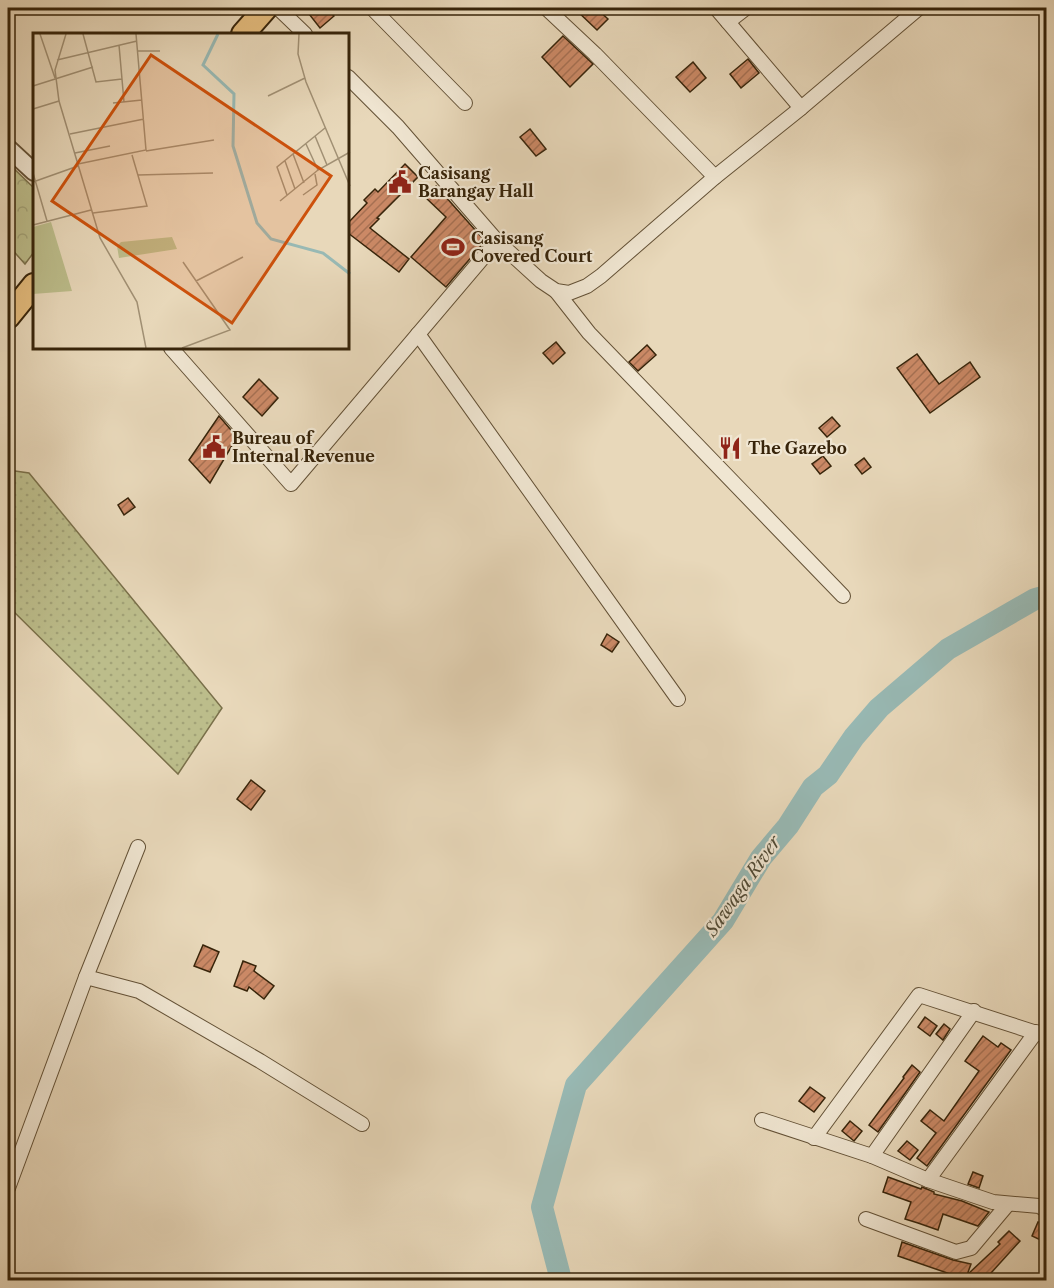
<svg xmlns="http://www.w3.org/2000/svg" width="1054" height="1288" font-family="'Libre Caslon Text',serif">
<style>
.grass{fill:url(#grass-dots);stroke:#7a704a;stroke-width:1.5}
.park{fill:url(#park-crowns);stroke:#7a704a;stroke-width:1.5}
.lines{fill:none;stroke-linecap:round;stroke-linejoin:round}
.river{stroke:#98b9b4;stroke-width:22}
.building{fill:url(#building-hatch);stroke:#37240a;stroke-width:1.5}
.minor-casing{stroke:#635136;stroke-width:16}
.tertiary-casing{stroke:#635136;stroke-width:20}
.trunk-casing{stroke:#37240a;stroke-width:26}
.minor{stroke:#f0e6d2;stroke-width:14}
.tertiary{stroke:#f0e6d2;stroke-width:16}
.trunk{stroke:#e4bc7d;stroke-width:22}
.labels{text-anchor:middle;stroke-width:4.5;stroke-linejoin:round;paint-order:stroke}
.poi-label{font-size:16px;font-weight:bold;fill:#37240a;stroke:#f0e6d2;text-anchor:start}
.water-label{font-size:18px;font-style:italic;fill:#4f4934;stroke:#f0e6d2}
.inset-river{fill:none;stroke:#98b9b4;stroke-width:3}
.inset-road{fill:none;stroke:#a19074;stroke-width:1.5}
.view{fill:#cd510c;fill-opacity:0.15;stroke:#cd510c;stroke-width:3}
.inset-edge{fill:none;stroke:#37240a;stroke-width:3}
</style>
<defs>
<pattern id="grass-dots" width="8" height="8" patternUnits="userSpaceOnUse" patternTransform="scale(1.5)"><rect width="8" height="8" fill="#bcbd8b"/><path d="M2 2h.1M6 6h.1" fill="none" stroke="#a2a277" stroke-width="1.8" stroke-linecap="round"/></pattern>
<pattern id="park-crowns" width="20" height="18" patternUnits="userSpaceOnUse" patternTransform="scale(1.5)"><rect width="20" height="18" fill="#bcbd8b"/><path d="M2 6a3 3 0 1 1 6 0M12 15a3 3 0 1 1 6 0" fill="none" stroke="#a2a277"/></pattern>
<pattern id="building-hatch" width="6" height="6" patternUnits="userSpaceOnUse" patternTransform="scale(1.5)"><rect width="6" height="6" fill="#cb8966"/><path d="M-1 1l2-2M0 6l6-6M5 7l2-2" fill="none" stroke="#a67052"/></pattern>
</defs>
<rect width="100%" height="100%" fill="#e8d8ba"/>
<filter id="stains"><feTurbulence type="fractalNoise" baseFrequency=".00333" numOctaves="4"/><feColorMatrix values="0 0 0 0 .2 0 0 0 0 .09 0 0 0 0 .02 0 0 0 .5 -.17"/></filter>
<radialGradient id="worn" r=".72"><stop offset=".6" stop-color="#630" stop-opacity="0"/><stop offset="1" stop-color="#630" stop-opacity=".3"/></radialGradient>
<polygon class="grass" points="8,470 29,473 222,708 178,774 8,606"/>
<polygon class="park" points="8,163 34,188 34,252 25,264 8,245"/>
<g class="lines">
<polyline class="river" points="561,1280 542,1207 576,1085 723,921 761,858 788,826 813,787 828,775 854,737 879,708 948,649 1035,599 1046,596"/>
</g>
<g class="building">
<polygon points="317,8 327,8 334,16 320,28 309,14"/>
<polygon points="574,8 596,8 608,19 597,30"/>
<polygon points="563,36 593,64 570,87 542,57"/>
<polygon points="748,59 759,73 741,88 730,74"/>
<polygon points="693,62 706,78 690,92 676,77"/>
<polygon points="530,129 546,149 536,156 520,137"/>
<polygon points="405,164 418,177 377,218 379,219 370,228 409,259 399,272 348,233 348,223 367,203 364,200 375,189 378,192"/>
<polygon points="436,186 485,241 446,287 411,257 446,217 425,197"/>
<polygon points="556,342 565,353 553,364 543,353"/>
<polygon points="647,345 656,355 638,371 629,362"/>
<polygon points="917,354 939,384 970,362 980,377 930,413 897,368"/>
<polygon points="259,379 278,398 262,416 243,397"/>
<polygon points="219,416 237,437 210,483 189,460"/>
<polygon points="832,417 840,426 827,437 819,428"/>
<polygon points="823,456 831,466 820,474 812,464"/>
<polygon points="864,458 871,467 862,474 855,465"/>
<polygon points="128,498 135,507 124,515 118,505"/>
<polygon points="607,634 619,642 612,652 601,645"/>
<polygon points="251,780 265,791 251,810 237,799"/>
<polygon points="203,945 219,952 210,972 194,966"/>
<polygon points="243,961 256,966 254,971 274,986 264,999 249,987 247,991 234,986"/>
<polygon points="925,1017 937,1026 930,1036 918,1027"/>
<polygon points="944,1024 950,1029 943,1040 936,1034"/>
<polygon points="983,1036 998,1047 1001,1043 1011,1050 927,1166 917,1158 936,1133 921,1121 930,1110 944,1121 979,1071 965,1061"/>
<polygon points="912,1065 920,1072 878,1132 869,1125 904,1078 903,1077"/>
<polygon points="810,1087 825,1098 814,1112 799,1101"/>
<polygon points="850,1121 862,1131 854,1141 842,1131"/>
<polygon points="907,1141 918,1150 910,1160 898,1151"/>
<polygon points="973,1172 983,1176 979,1188 968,1184"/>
<polygon points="888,1177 921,1189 922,1187 934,1192 934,1194 962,1201 989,1212 978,1226 943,1214 938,1230 918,1223 905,1219 911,1202 883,1192"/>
<polygon points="1038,1222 1047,1226 1047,1243 1032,1236"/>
<polygon points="1009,1231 1020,1241 991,1273 992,1279 962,1281 963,1279 956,1276 898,1256 902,1242 953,1260 971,1264 967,1275 1000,1244 998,1242"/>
</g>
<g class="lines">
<g class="minor-casing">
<g id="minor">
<polyline points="278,8 305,34"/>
<polyline points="372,8 465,103"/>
<polyline points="546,8 595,54 715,177"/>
<polyline points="716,8 801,108"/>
<polyline points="728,22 746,8"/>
<polyline points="348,77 398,127 497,241 541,281 556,291 569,293 587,286 601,276 715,177 801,108 919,8"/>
<polyline points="556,291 589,333 843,596"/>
<polyline points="418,334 678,699"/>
<polyline points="171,348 291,484 497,241"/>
<polyline points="86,977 139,991 260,1061 362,1124"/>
<polyline points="762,1120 872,1156 928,1180 993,1202 1039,1206 1046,1210"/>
<polyline points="814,1138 919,995 1046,1036"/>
<polyline points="872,1156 974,1011"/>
<polyline points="928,1180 1036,1032"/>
<polyline points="8,1188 86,977 138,847"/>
<polyline points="866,1219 956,1252 971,1248 1008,1204"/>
</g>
</g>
<g class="tertiary-casing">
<polyline id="tertiary" points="8,148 34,172"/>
</g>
<g class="trunk-casing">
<g id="trunk">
<polyline points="243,34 266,8"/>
<polyline points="8,317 34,285"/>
</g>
</g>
<use href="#minor" class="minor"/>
<use href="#tertiary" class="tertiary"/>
<use href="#trunk" class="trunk"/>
</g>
<defs>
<g id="civic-bare" transform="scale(1.8)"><path d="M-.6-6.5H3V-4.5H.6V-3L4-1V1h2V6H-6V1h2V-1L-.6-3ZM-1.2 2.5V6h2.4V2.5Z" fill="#8f2418" stroke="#f0e6d2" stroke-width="2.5" paint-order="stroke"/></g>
<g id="stadium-bare" transform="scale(1.8)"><path d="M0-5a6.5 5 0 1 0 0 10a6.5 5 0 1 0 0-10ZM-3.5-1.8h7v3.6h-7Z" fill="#8f2418" stroke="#f0e6d2" stroke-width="2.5" paint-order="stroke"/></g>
<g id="restaurant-bare" transform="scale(1.8)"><path d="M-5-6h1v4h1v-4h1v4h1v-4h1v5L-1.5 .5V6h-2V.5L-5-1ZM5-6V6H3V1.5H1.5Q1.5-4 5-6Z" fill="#8f2418" stroke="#f0e6d2" stroke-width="2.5" paint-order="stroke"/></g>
</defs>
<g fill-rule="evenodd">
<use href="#civic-bare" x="400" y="182"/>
<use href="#stadium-bare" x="453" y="247"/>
<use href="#civic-bare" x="214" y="447"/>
<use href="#restaurant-bare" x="730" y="448"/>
</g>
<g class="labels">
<g class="poi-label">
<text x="418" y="179">Casisang<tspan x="418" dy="18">Barangay Hall</tspan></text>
<text x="471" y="244">Casisang<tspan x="471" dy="18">Covered Court</tspan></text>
<text x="232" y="444">Bureau of<tspan x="232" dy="18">Internal Revenue</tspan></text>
<text x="748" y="454">The Gazebo</text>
</g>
<g class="water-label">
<text transform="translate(743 886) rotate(-55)" y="6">Sawaga River</text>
</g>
</g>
<g transform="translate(33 33)">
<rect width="316" height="316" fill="#e8d8ba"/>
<path d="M18,189l21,69 -39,3v-67zM139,204l5,12 -58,9 -2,-12 4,-4z" fill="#bcbd8b"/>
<path class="inset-river" d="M185,1l-15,31 31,29 -1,52 24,77 14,16 52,14 27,21"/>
<path class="inset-road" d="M7,1l15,44M33,1l-11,36 4,31 41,137 37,64 9,46M50,1l13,48 26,-3M266,1l-1,20 8,28 44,104M86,12l5,57M104,18h23M24,27l80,-19M0,53l60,-19M235,63l37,-18M80,70l29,-3M0,76l26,-8M37,101l74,-15M282,103l12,29M273,111l12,26M113,118l68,-11M42,120l35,-7M260,121l11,29M252,128l10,28M45,131l68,-14 -10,-116M0,140l14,48M105,142l75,-2M0,149l45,-16M254,162l-10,-28 48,-39M270,162l14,-10 -2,-11M247,168l38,-31 32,-18M60,180l54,-7 -15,-51M0,192l58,-15M163,248l47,-24M149,315l48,-18 -47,-68"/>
<path class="view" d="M118,22l180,121 -99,147 -180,-122z"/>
<rect width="316" height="316" class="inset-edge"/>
</g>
<rect width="1054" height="1288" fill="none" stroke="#e8d8ba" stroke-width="30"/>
<rect x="9" y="9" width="1036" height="1270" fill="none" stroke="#37240a" stroke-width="3"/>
<rect x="15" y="15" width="1024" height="1258" fill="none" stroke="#37240a" stroke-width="1.5"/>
<rect width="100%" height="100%" filter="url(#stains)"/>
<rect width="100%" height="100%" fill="url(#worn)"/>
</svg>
